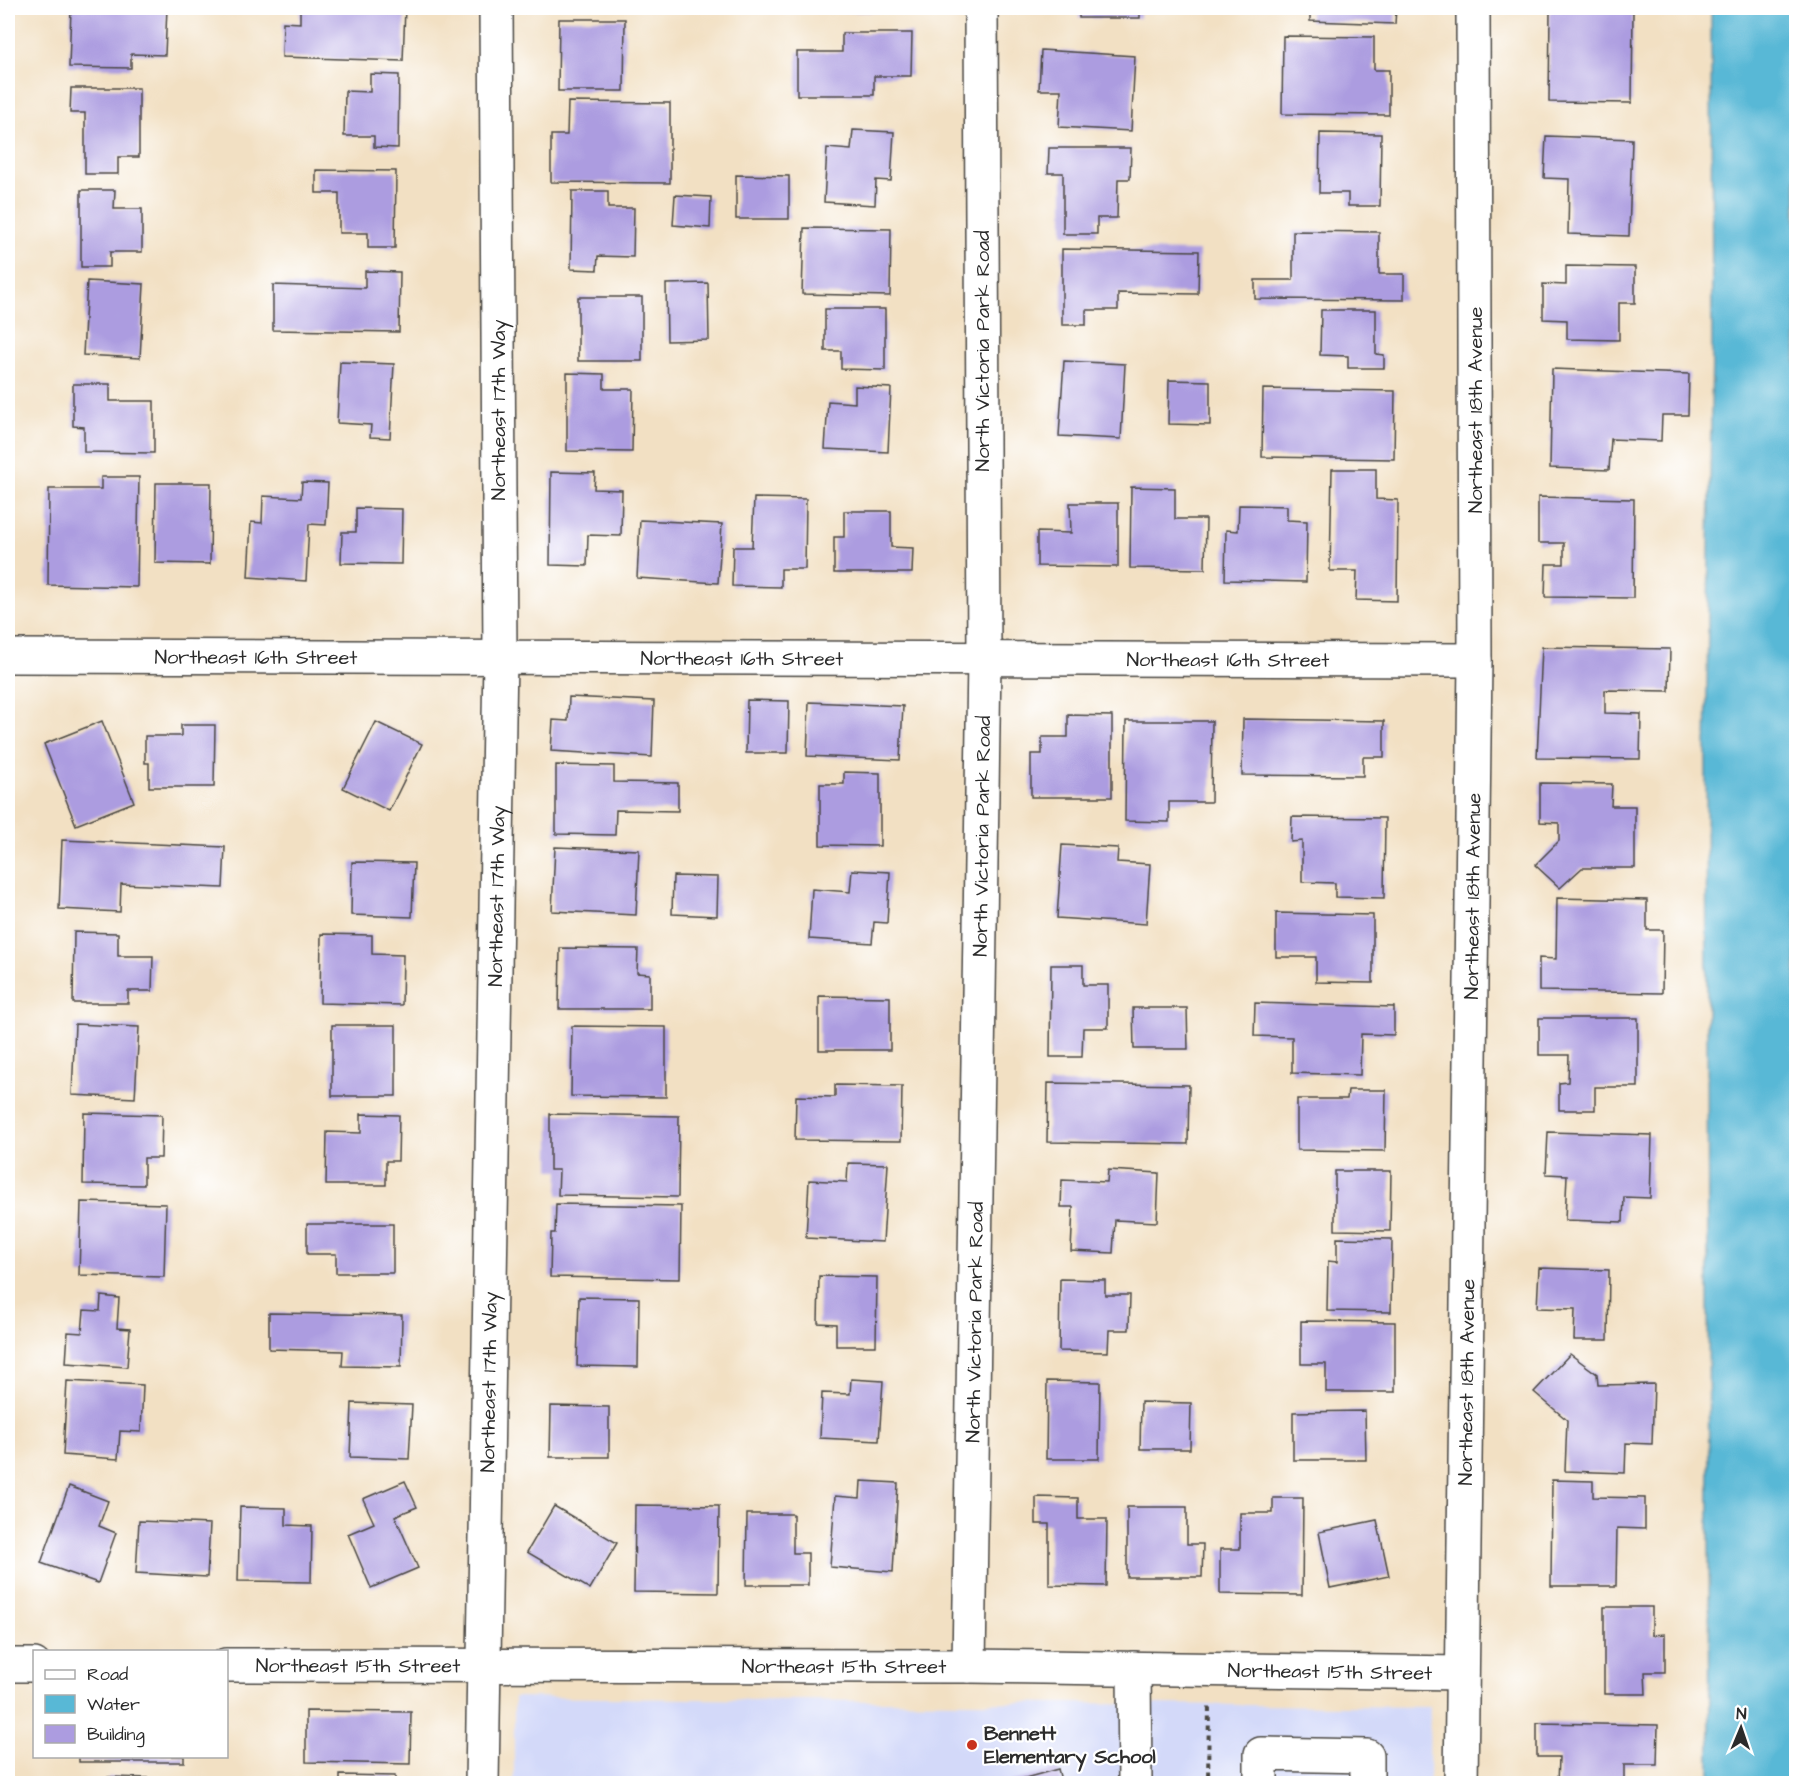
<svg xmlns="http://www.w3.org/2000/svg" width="1804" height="1791" font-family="'Architects Daughter',sans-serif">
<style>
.built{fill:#d3d9f9}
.water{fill:#58b8d6;stroke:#427280;stroke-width:1.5}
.building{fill:#ac9ce0}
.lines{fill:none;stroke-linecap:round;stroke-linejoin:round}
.minor-casing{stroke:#494642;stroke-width:36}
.path{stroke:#494642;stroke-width:4;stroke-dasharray:4.5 4.5;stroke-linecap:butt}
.minor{stroke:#fff;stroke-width:33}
.poi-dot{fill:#c8321e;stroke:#fff;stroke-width:2}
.labels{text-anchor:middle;stroke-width:4.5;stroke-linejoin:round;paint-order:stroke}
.street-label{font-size:20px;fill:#2b2b2b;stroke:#fff}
.poi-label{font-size:20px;font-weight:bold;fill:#2b2b2b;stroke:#fff;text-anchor:start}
</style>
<rect width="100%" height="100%" fill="#fff"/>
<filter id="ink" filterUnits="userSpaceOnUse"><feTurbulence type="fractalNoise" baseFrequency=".0167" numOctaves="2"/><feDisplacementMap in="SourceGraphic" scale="12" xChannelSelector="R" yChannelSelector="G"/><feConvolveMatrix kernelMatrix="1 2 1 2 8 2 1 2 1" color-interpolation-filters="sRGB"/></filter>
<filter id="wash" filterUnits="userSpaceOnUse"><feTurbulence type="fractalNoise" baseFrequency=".008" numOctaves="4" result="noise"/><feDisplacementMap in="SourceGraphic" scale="24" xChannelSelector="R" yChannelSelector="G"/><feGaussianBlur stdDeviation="1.35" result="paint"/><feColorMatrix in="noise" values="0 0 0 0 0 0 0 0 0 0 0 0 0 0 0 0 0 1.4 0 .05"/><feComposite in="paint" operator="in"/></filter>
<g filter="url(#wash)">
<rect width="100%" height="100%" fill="#f2e0c3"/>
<polygon class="built" points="514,1697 1430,1707 1429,1783 514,1784"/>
<polygon class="water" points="1711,8 1796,8 1796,1784 1710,1783 1706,757 1712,351"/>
<g id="blocks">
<g class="building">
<polygon points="71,8 167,8 165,55 131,54 131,68 69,67"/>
<polygon points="300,8 405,8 403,61 282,57 283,22 300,23"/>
<rect x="819" y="8" width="73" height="4"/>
<rect x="1079" y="8" width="61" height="10"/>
<polygon points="1310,8 1396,8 1395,24 1310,21"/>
<polygon points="1550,10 1633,10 1632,103 1549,102"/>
<polygon points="559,19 625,19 624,91 558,91"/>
<polygon points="842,33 912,33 911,76 874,76 874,95 797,95 797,52 842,52"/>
<polygon points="1283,36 1374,37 1374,70 1389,70 1389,115 1282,114"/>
<polygon points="1041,50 1135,56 1131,131 1059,127 1061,90 1039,90"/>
<polygon points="370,74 399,75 398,148 374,147 374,136 344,136 345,91 370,92"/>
<polygon points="71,88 139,88 139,157 118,157 118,174 85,174 85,113 70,113"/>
<polygon points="568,102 670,103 670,183 551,182 551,135 567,135"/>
<polygon points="853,130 894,132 891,181 876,180 875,205 824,202 827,148 851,150"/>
<polygon points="1320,133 1381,134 1380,206 1348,206 1348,193 1319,193"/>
<polygon points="1546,136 1632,139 1629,236 1568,234 1569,179 1544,178"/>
<polygon points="1049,148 1131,148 1130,179 1118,179 1117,218 1097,218 1097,234 1063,234 1063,173 1048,173"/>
<polygon points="316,170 396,171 395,248 368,248 368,233 339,233 339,193 316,193"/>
<polygon points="736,175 789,176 789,219 736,219"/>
<polygon points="81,190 115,190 114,209 142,209 142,252 110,252 110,267 81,267"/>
<polygon points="572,191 608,191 608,208 634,208 633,257 598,256 597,270 571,269"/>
<polygon points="675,195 711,197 710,228 673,225"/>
<polygon points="804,228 891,229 890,296 802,294"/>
<polygon points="1293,231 1379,232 1379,274 1404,274 1404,300 1255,299 1255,280 1293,280"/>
<polygon points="1062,249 1199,251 1198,294 1118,293 1118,310 1086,310 1086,325 1062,325"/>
<polygon points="1566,266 1635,267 1635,303 1619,303 1619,340 1567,339 1567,320 1543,319 1543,284 1566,285"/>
<polygon points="365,271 400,272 399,332 273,330 273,285 365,288"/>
<polygon points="87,281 144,284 140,358 83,355"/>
<polygon points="708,283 709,340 667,341 666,284"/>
<rect x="578" y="297" width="64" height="64"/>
<polygon points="825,309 885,309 885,370 841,369 841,351 825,351"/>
<polygon points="1321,310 1376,310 1376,354 1384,355 1384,368 1348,368 1348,356 1320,355"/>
<polygon points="1064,361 1125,364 1121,439 1059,436"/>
<polygon points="340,362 394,364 390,438 370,437 371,425 337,423"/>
<polygon points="1552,369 1689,374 1688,415 1662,415 1661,441 1611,439 1609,470 1550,468"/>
<polygon points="567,373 604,374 604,389 633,389 632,452 567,451"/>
<polygon points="1169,380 1210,381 1210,425 1168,424"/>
<polygon points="73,384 110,384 110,401 154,401 154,453 84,452 84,427 73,426"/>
<polygon points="855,386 891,388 888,452 825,449 828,401 855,403"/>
<polygon points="1263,389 1395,391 1394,459 1262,457"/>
<polygon points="1332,469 1376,469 1376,499 1398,500 1397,601 1356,600 1357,571 1330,571"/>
<polygon points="551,472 595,473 594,489 622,490 621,536 588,535 587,566 550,565"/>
<polygon points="101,477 139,477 137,587 48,585 49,489 101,489"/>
<polygon points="302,482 328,483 326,525 309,524 306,581 248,577 251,522 262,523 263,496 301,498"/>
<polygon points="156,483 211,483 210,564 155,563"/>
<polygon points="1131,487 1175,488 1175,519 1206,519 1205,569 1130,568"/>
<polygon points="1538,497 1634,499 1633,598 1545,597 1546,564 1564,564 1564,543 1538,543"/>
<polygon points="754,498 806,499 805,569 781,569 781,587 732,586 733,547 752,547"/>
<polygon points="1070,503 1118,503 1118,567 1037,566 1037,532 1071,533"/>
<polygon points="1239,505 1287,506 1287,520 1307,521 1306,582 1225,580 1226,530 1238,531"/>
<polygon points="356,508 402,509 401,564 341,563 342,532 356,532"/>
<polygon points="844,511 891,511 891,547 913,548 912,573 834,573 834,537 844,537"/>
<polygon points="640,520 722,524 718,583 637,578"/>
<polygon points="1542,647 1670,649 1669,691 1605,690 1605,713 1641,714 1640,759 1537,758"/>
<polygon points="569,697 654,701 652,757 551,751 553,720 568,721"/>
<polygon points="747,700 789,701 788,753 746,753"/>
<polygon points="809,702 903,706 900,760 807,756"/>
<polygon points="1068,715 1112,716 1112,797 1031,797 1031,754 1042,754 1042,737 1068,737"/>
<polygon points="1243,719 1384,721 1384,757 1363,757 1363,776 1242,775"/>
<polygon points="102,721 134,802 76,825 44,744"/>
<polygon points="1126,721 1212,721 1211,802 1169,802 1169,822 1125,821"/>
<polygon points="376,722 422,744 389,811 343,788"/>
<polygon points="181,725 215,725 214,787 149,787 149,763 145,763 145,736 181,736"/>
<polygon points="556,765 614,766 614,782 678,783 678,811 616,810 615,835 556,834"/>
<polygon points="844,772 880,773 880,846 820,845 820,784 844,784"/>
<polygon points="1540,783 1612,784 1611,806 1635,806 1635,868 1582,868 1560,888 1535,865 1559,841 1559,823 1540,822"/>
<polygon points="1292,817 1385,818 1384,898 1335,897 1335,883 1302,882 1302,841 1291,842"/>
<polygon points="62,840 225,847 223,888 121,884 120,912 59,909"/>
<polygon points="1062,845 1118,848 1117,862 1150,864 1146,924 1057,918"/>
<polygon points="555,847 639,850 636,915 552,911"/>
<polygon points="352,862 414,863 412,917 351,915"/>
<polygon points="852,870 890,872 887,923 874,922 872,943 809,939 812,889 850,892"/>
<polygon points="673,876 718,877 717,916 672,914"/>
<polygon points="1557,898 1647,900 1647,930 1663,930 1662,993 1539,991 1539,958 1556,959"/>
<polygon points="1276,913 1373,915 1373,983 1316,982 1316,957 1276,957"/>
<polygon points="74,932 118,933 118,956 153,956 152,991 128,991 128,1003 73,1003"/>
<polygon points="321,934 372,935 372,954 403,955 402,1005 320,1003"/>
<polygon points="560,948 638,949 637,973 650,974 650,1009 559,1009"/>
<polygon points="1051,965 1083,965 1083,985 1108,985 1108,1028 1083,1028 1082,1057 1050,1057"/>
<polygon points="819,996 890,997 890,1050 819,1050"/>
<polygon points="1255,1003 1394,1007 1394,1035 1361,1034 1360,1075 1292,1073 1292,1037 1254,1036"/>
<polygon points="1133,1008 1187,1008 1188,1049 1134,1049"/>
<polygon points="1539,1018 1638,1018 1638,1087 1595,1087 1595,1110 1559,1110 1559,1083 1568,1082 1569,1055 1539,1055"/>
<polygon points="75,1024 139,1027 135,1098 72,1095"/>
<rect x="332" y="1025" width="64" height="71"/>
<polygon points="572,1026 666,1027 666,1097 571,1096"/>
<polygon points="1048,1083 1189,1085 1188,1144 1047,1142"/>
<polygon points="835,1085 902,1086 901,1141 795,1140 796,1096 835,1097"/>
<polygon points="1348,1090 1386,1090 1385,1151 1297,1150 1297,1099 1347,1099"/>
<polygon points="84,1113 162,1115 161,1158 144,1158 144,1185 83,1184"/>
<polygon points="361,1114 399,1115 398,1161 386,1161 386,1185 326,1185 327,1132 361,1133"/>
<polygon points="550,1114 679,1116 678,1197 558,1195 559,1170 550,1170"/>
<polygon points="1548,1132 1652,1135 1650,1198 1624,1197 1623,1222 1565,1220 1567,1175 1546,1174"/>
<polygon points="848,1163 888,1164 883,1242 806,1238 809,1180 847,1182"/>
<polygon points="1108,1170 1159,1173 1157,1222 1115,1220 1113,1253 1071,1251 1073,1207 1061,1207 1062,1180 1107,1182"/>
<polygon points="1335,1171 1391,1171 1390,1231 1335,1230"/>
<polygon points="81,1202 166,1204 164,1277 79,1275"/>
<polygon points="556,1204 681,1206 680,1279 550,1277 551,1233 555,1233"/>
<polygon points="307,1224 393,1224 393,1273 336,1273 336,1254 307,1254"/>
<polygon points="1337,1238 1392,1239 1391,1312 1327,1311 1328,1261 1337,1262"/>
<polygon points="1539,1268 1609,1270 1608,1340 1574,1340 1575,1309 1537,1308"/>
<polygon points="819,1276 877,1277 876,1346 836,1346 836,1324 818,1323"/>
<polygon points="1060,1279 1105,1280 1105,1295 1130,1295 1129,1330 1109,1330 1108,1352 1059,1351"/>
<polygon points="101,1296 119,1298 117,1328 130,1329 127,1367 66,1363 68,1332 82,1333 84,1310 100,1311"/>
<polygon points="579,1297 639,1298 638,1367 577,1366"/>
<polygon points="269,1313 402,1315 401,1367 342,1366 343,1351 269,1349"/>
<polygon points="1301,1321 1395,1322 1395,1392 1326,1392 1326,1364 1301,1364"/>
<polygon points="1570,1354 1597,1374 1598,1385 1654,1384 1652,1444 1626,1443 1625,1473 1565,1471 1567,1420 1534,1392"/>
<polygon points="851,1379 883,1381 879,1441 820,1438 822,1393 850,1394"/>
<polygon points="67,1381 143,1385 141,1432 120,1431 118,1459 63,1455"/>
<polygon points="1047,1381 1100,1382 1099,1459 1046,1459"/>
<polygon points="1141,1402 1191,1403 1190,1449 1140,1449"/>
<polygon points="352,1403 412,1405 409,1459 350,1457"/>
<polygon points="551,1406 609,1407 609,1457 550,1457"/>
<polygon points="1365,1411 1366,1460 1293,1460 1293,1412"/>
<polygon points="1552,1480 1593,1481 1593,1497 1645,1498 1645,1529 1617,1528 1616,1586 1551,1586"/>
<polygon points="405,1481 417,1507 395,1516 418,1568 371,1588 348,1534 374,1523 363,1499"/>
<polygon points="861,1481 898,1483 893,1572 830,1567 835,1496 860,1498"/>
<polygon points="69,1486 108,1501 99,1526 116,1533 98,1583 41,1563"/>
<polygon points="1036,1497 1078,1498 1078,1519 1107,1519 1106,1586 1049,1585 1049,1524 1036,1524"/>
<polygon points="1273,1498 1303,1498 1302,1595 1220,1594 1220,1549 1240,1549 1240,1513 1273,1513"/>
<polygon points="635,1505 719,1506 718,1593 634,1592"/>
<polygon points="554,1506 617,1543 590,1589 527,1552"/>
<polygon points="240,1507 286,1508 286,1525 312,1526 311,1582 238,1581"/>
<polygon points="1127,1507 1187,1507 1187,1544 1203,1544 1202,1577 1127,1577"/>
<polygon points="747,1514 793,1514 793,1553 808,1553 808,1585 746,1585"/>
<polygon points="1377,1520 1389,1576 1330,1588 1319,1532"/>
<polygon points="139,1521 210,1524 207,1577 136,1573"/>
<polygon points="1604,1607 1652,1607 1652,1635 1665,1634 1665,1672 1645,1672 1646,1694 1604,1694"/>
<polygon points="306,1711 411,1712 410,1764 306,1762"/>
<polygon points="1537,1723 1658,1725 1657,1765 1624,1765 1624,1784 1558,1784 1559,1757 1537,1757"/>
<rect x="79" y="1756" width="105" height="6"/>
<polygon points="1058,1769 1062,1784 1008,1784 1007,1783"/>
<polygon points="340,1775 395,1776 395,1784 340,1784"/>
<polygon points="108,1777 153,1778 153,1784 108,1784"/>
</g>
</g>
</g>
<g filter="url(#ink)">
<use href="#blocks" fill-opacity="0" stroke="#494642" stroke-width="1.5"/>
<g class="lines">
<g class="minor-casing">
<g id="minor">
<path id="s1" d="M8,656l1467,4"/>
<polyline points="8,1665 34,1665"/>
<path id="s2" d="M226,1665l743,1 493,7"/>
<path id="s3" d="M969,1666l15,-1007 -3,-651"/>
<polyline points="1134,1668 1135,1784"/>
<path id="s4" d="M482,1784l18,-1127 -4,-649"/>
<polyline points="1261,1784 1261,1754 1367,1756 1367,1784"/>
<path id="s5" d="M1461,1784l14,-1124 -2,-652"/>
</g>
</g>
<polyline class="path" points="1208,1784 1209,1704"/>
<use href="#minor" class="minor"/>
</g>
</g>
<circle class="poi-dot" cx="972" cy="1745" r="6"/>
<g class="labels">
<g class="street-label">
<text transform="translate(982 351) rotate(-90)" y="7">North Victoria Park Road</text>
<text transform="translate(498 410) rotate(-90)" y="7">Northeast 17th Way</text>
<text transform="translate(1475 410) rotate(-90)" y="7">Northeast 18th Avenue</text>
<text dy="7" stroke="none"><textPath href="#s1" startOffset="248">Northeast 16th Street</textPath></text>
<text dy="7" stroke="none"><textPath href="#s1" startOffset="734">Northeast 16th Street</textPath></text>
<text dy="7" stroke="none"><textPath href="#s1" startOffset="1220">Northeast 16th Street</textPath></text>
<text dy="7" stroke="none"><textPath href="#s3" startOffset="830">North Victoria Park Road</textPath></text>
<text dy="7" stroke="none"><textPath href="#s4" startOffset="888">Northeast 17th Way</textPath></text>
<text dy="7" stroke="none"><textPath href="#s5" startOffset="888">Northeast 18th Avenue</textPath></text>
<text dy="7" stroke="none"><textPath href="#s3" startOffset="344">North Victoria Park Road</textPath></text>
<text dy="7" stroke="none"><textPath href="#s4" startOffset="402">Northeast 17th Way</textPath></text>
<text dy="7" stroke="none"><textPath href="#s5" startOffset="402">Northeast 18th Avenue</textPath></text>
<text dy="7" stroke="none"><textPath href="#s2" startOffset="132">Northeast 15th Street</textPath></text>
<text dy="7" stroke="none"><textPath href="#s2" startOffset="618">Northeast 15th Street</textPath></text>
<text dy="7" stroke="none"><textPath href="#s2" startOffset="1104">Northeast 15th Street</textPath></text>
</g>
<g class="poi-label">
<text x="984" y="1740">Bennett<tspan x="984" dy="23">Elementary School</tspan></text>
</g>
</g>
<rect width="1804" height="1791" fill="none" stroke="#fff" stroke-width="30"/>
<rect x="33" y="1650" width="195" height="108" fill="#ffffff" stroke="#aaaaaa" stroke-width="1.5"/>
<rect x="45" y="1670" width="30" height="9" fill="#ffffff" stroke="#aaaaaa" stroke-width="1.5"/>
<text x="87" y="1680" font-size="18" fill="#2b2b2b">Road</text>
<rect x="45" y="1695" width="30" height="18" fill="#58b8d6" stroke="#aaaaaa" stroke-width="1.5"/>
<text x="87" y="1710" font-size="18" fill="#2b2b2b">Water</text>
<rect x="45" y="1725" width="30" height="18" fill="#ac9ce0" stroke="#aaaaaa" stroke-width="1.5"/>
<text x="87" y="1740" font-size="18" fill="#2b2b2b">Building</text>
<g transform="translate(1741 1728) rotate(2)" stroke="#ffffff" stroke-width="4.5" paint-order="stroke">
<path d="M0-4.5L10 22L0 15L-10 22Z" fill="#2b2b2b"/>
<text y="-9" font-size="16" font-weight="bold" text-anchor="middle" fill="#2b2b2b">N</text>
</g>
</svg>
